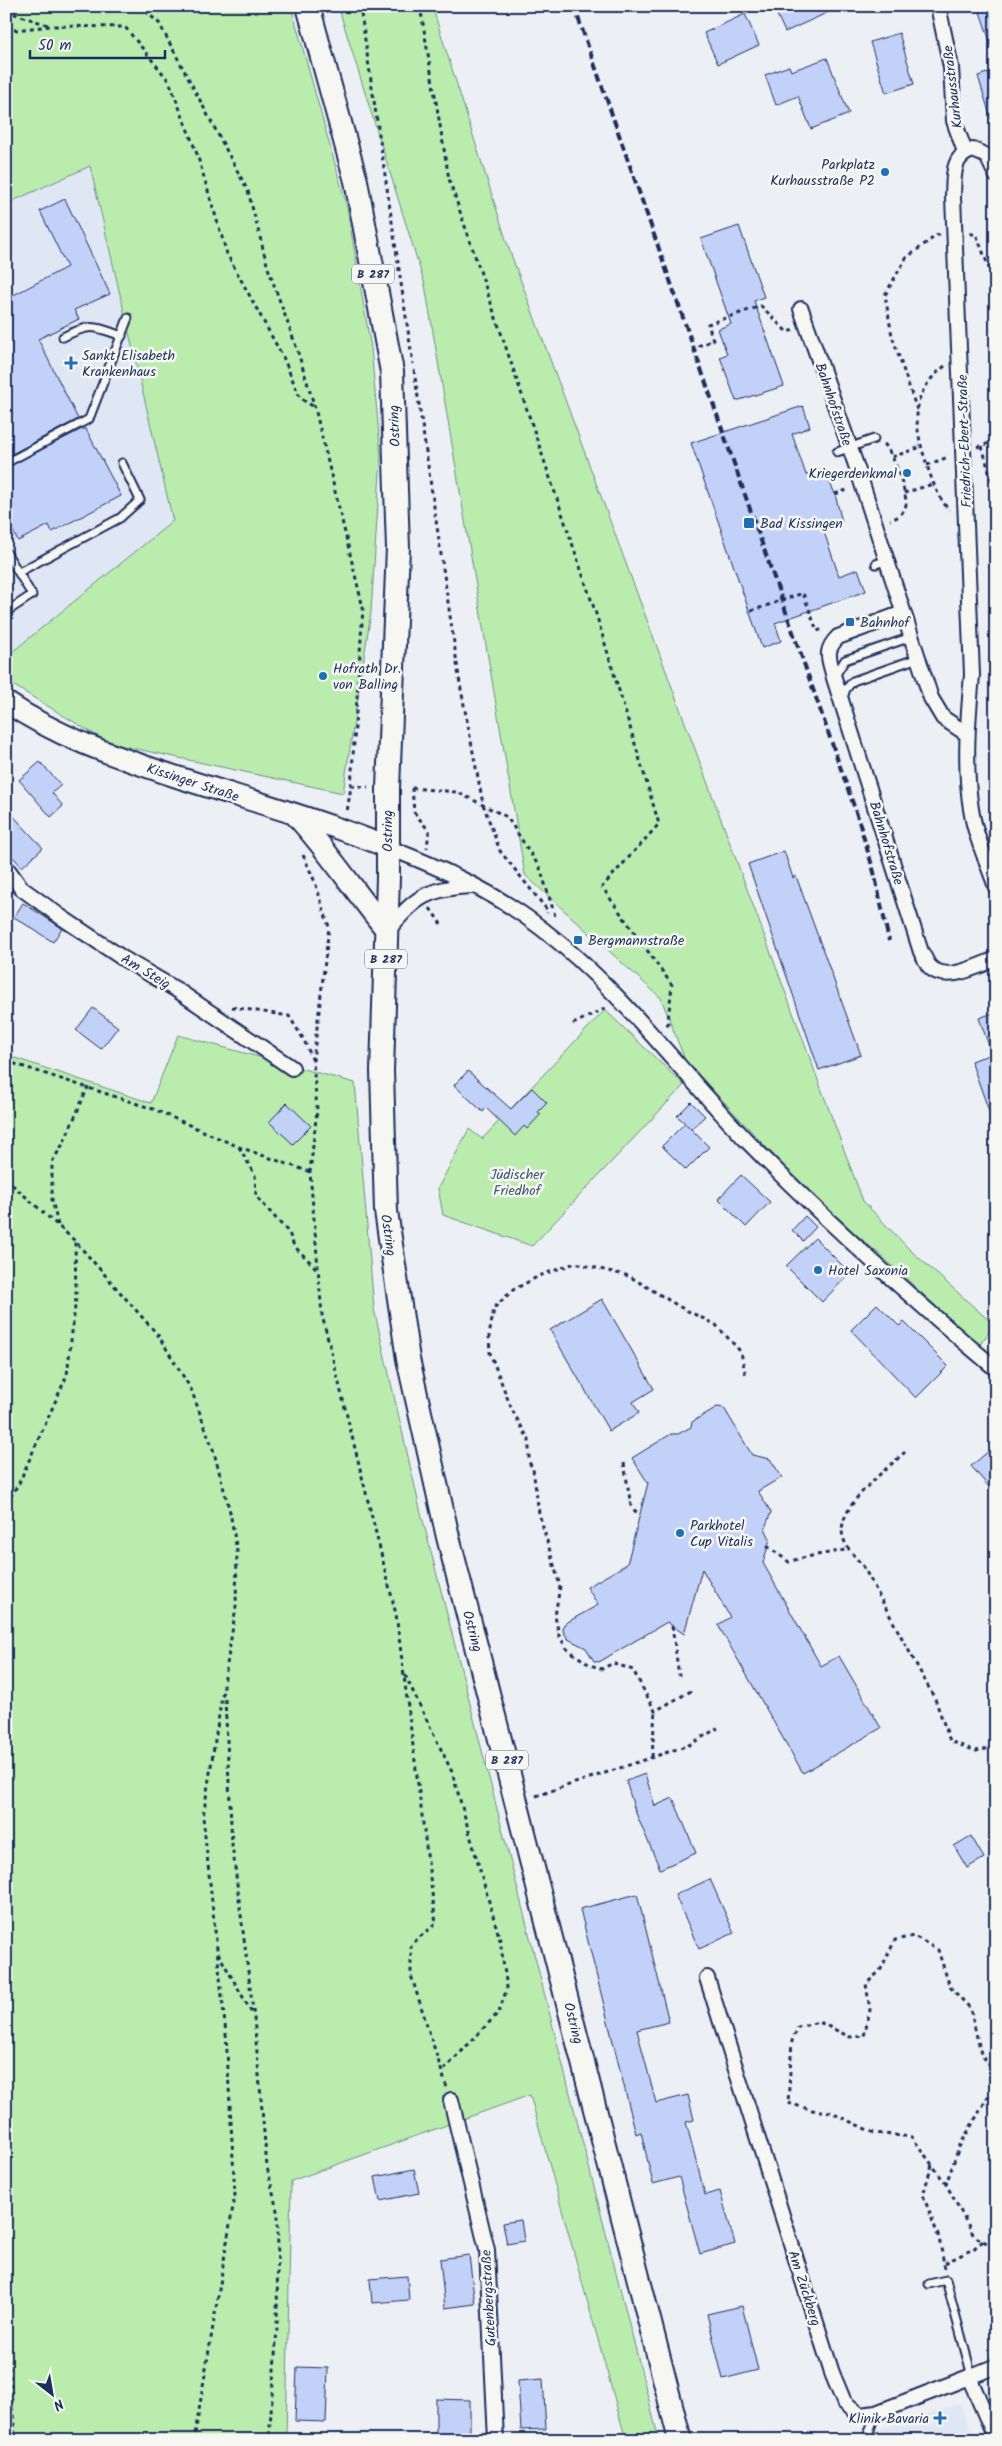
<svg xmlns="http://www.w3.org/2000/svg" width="1002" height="2446" font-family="Kalam,sans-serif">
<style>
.built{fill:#dfe6f4}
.green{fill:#baedad;stroke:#6a8e86}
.building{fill:#c2d1f8;stroke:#1b2f5e}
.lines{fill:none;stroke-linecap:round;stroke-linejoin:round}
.lane-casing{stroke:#1b2f5e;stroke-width:11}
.street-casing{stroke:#1b2f5e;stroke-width:18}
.secondary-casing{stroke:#1b2f5e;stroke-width:24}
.primary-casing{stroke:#1b2f5e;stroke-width:26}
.path{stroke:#1b2f5e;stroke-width:3;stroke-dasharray:4 4;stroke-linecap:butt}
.lane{stroke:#f6f6f2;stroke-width:7}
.street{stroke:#f6f6f2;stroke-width:14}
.secondary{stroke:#f6f6f2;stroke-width:20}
.primary{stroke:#f6f6f2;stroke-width:22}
.rail{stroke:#1b2f5e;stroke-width:4;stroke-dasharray:8 4;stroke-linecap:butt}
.poi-dot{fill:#1f6fb2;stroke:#f6f6f2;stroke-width:2}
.labels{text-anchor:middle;stroke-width:5;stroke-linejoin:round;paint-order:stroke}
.shield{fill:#f6f6f2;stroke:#5d6b8a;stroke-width:1}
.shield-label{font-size:12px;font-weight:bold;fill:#1b2f5e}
.street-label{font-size:14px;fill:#1b2f5e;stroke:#f6f6f2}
.poi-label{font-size:14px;fill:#1b2f5e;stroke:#f6f6f2;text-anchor:start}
.park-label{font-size:14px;fill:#3b556e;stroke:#f6f6f2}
</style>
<rect width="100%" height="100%" fill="#eceff3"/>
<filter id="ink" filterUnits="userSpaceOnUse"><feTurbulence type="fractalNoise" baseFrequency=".02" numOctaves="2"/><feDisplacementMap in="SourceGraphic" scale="10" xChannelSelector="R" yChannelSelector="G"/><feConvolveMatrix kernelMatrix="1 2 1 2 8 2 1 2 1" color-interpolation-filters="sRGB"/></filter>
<g filter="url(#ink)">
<g class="built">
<polygon points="89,166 173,521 6,657 6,204"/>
<polygon points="960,2404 974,2440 868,2440 871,2432"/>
</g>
<g class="green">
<polygon points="6,6 291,6 347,207 371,348 381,457 371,612 343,793 109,743 6,681 6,657 173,521 90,166 6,204"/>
<polygon points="338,6 432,6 509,249 863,1201 909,1249 994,1325 979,1346 884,1258 817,1202 685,1060 661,998 525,875 425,285"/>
<polygon points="605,1010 684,1085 532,1246 443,1215 438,1188 469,1129 482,1139"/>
<polygon points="178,1035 355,1083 374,1309 420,1509 659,2440 626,2440 530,2095 291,2181 286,2440 6,2440 6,1055 151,1103"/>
</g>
<g class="building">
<polygon points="773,6 842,6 785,32"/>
<polygon points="978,6 996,6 996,50 993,50"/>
<polygon points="745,14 759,45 718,64 704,33"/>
<polygon points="899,33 914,84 886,93 870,42"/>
<polygon points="827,58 849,114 811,129 798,96 776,105 765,75 789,66 791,71"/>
<polygon points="996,70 996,122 992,122 978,76"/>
<polygon points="65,199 110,294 74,310 79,319 38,339 78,419 6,457 6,299 67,267 40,211"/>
<polygon points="739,226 764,297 754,301 784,386 736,401 720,357 727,354 718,329 731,324 701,239"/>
<polygon points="803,406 810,427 792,434 806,475 824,469 835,494 842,522 823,529 839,576 858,569 866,591 775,623 781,641 762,648 691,443"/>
<polygon points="82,429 86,429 121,496 52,532 49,525 18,541 6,519 6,468"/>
<polygon points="40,762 61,785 52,793 63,806 51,817 19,780"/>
<polygon points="6,808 43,848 22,867 6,849"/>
<polygon points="784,851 793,878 796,876 861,1055 819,1070 748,864"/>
<polygon points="23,903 62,928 53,942 14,917"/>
<polygon points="93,1008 118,1027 101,1049 76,1030"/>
<polygon points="996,1012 996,1124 994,1125 971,1061 992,1054 979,1018"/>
<polygon points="468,1071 511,1109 532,1088 547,1103 538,1112 541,1114 527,1129 524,1126 515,1136 486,1108 483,1112 454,1085"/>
<polygon points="691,1102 705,1116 691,1129 686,1124 709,1147 686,1170 662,1146 685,1123 677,1116"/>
<polygon points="287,1103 311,1126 293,1144 269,1122"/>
<polygon points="741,1175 770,1202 746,1227 718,1199"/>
<polygon points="805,1216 816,1227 803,1241 792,1230"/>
<polygon points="815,1238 850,1273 822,1302 786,1266"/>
<polygon points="602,1299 654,1389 633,1402 639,1413 609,1431 550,1330"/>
<polygon points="877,1304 899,1326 904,1322 948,1366 916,1398 851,1330"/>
<polygon points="717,1407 724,1408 752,1455 770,1459 782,1477 758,1491 771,1512 765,1528 770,1539 763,1563 821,1666 839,1656 881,1728 803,1773 718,1625 730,1617 702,1569 684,1634 667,1622 599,1662 594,1661 586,1648 568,1639 563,1631 564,1624 598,1605 587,1587 627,1564 648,1483 632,1458 671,1434 678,1434 691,1427 692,1422"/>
<polygon points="996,1445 996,1495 971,1466"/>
<polygon points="645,1774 655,1806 673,1798 696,1853 660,1869 635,1811 626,1781"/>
<polygon points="971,1836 984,1858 967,1868 954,1846"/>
<polygon points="710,1879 734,1933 699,1949 675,1895"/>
<polygon points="637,1894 669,2022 637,2030 656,2103 688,2095 694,2120 686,2122 705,2195 720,2191 735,2244 700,2254 679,2177 653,2184 641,2132 636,2134 580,1909"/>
<polygon points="414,2169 419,2193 380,2201 375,2177"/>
<polygon points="521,2220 524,2241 507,2244 503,2223"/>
<polygon points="469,2255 475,2304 445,2308 440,2259"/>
<polygon points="407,2276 409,2300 372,2303 370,2279"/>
<polygon points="742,2306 758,2370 723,2379 707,2314"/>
<polygon points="297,2367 328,2368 326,2422 295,2421"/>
<polygon points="543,2379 546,2429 521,2430 518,2381"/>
<polygon points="436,2399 470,2400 470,2440 436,2439"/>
</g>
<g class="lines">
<g class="lane-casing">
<g id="lane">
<path d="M63,337c28,-14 30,-11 59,-1"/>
<polyline points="837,452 874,439"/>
<polyline points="6,463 89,419 128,318"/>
<polyline points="6,552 32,595 6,612"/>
<polyline points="876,564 887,560"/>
<polyline points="19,572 120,518 140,500 122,463"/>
<polyline points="836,674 845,660 911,637"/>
<polyline points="843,698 846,689 853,681 918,658"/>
<polyline points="929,2284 946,2280 972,2376"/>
<polyline points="866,2440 876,2413"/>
</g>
</g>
<g class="street-casing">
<g id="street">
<polyline points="938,6 951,67 954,121 965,152"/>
<path d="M996,175l-9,-19 -14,-6c-22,6 -19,27 -20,47l19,478c-4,44 -8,90 -1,134 4,27 16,52 25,78"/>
<polyline points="801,309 857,468 931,698 943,718 967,734"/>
<path d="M903,613l-65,24c-15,15 -8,22 -4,41l87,274c3,4 5,10 8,14 16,18 48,0 67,-7"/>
<path d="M387,847c54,21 108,45 154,81 79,60 138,142 206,213 79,80 163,156 249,228"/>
<polyline points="6,867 21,888 61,917 124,959 177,990 292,1068"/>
<path d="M387,931c29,-34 40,-43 85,-45"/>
<polyline points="707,1978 832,2373 844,2402 860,2415 876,2413 969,2377 996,2439"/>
<polyline points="451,2100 487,2250 496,2440"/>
<polyline points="969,2377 996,2366"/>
</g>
</g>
<g class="secondary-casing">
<g id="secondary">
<path d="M6,702c50,34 105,53 162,72 73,24 148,44 219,73"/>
<path d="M296,816c33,36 60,77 91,115"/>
</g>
</g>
<g class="primary-casing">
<polyline id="primary" points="308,6 356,181 392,372 398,548 388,788 388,877 382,1071 386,1211 408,1359 448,1537 680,2440"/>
</g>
<g class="path">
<polyline points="139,6 159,23 248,191 268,268 297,349 315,408 363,608 351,786 347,812"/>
<polyline points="360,6 413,364"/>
<polyline points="420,6 449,179 597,617 659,824 602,887 672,985 667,1029"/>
<polyline points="6,11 48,25"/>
<polyline points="6,31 50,26 125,27 169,81 197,154 227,254 284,359 300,398 314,407"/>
<polyline points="970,234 976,234 996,286"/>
<polyline points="698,346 713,340 708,324 761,306 787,332 794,330"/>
<path d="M945,366c-37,28 -31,60 -18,99 5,16 11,32 22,45"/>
<polyline points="414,370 460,684 483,804 500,851 548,911 547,913"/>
<polyline points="917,410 892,336 885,295 906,258 937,235 941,235"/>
<path d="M884,444c8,6 23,49 22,60 -1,8 -8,14 -16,16"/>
<polyline points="982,446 996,497"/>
<polyline points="977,447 996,441"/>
<polyline points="892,457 921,447"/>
<polyline points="927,465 948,457"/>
<polyline points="904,493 933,484"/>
<polyline points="835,494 850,489"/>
<polyline points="751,611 803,593 817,631 823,629"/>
<polyline points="351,786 368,787"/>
<polyline points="412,788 457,792 507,817 540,868 556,919"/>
<polyline points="412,788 414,812 429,831 427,848"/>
<polyline points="303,855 315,882 329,927 313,1061 317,1110 310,1172 322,1315 396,1614 436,1924 411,1944 411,1975 447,2088"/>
<polyline points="430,908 441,924"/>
<polyline points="232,1007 289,1016 304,1040 313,1061"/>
<polyline points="573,1024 606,1008"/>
<polyline points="6,1061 153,1109 239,1147 310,1172"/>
<polyline points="239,1147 255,1175 256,1196 289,1233 294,1246 318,1270"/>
<polyline points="6,1179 75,1241 158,1335 191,1389 213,1449 230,1512 237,1551 236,1607 203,1817 226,2034 235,2194 194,2440"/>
<polyline points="58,1225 52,1200 52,1162 63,1144 88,1087"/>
<path d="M905,1452c-20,19 -70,55 -62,85 3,11 12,20 20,29l72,133 15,42 26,10 20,-4"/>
<polyline points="624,1463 631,1506 635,1511 640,1513"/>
<polyline points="6,1504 19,1483 67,1375 76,1298 75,1242"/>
<path d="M767,1546l22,16c19,-7 39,-8 60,-13"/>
<polyline points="672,1626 679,1676"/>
<polyline points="405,1675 452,1772 500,1940 507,1988 499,2012 442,2072"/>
<polyline points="691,1691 655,1711 633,1670 613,1663 602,1669 590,1665 567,1649 559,1635 555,1616 560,1586 539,1513 533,1469 529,1462 529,1440 512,1410 490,1353 489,1336 494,1308 513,1290 539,1276 575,1263 629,1276 680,1307 716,1325 741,1352 746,1377"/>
<polyline points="225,1699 232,1844 254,2018 267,2167 278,2215 277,2328 269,2440"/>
<polyline points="652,1757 655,1711"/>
<polyline points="536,1796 689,1745 718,1728"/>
<polyline points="218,1953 253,2015"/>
<polyline points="6,2020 6,2043"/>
<polyline points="996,2096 989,2095 959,2147 946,2184 974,2236 996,2248"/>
<polyline points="932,2165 923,2195 939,2238 945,2269"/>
<polyline points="946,2184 912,2137 874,2133 830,2112 812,2110 788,2103 792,2041 798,2027 819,2022 850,2037 864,2036 870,2010 866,1984 880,1971 895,1940 914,1936 938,1950 950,1987 970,2008 981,2054 996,2073"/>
<polyline points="945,2263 973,2249 983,2241"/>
<polyline points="6,2327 15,2440"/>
</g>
<use href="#lane" class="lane"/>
<use href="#street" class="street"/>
<use href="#secondary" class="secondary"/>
<use href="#primary" class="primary"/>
<polyline class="rail" points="574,6 857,815 874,872 889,941"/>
</g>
</g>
<g class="poi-dot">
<circle cx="885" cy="172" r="5"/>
<path d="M68.5 355.5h5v5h5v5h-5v5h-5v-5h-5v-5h5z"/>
<circle cx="907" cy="473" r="5"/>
<rect x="743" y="517" width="12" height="12" rx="2.5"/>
<rect x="845" y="617" width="10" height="10" rx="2.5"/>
<circle cx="323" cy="676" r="5"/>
<rect x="573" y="935" width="10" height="10" rx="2.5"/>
<circle cx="818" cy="1270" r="5"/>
<circle cx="680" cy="1533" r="5"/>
<path d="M937.5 2410.5h5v5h5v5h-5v5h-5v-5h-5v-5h5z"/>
</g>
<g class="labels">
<g class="shield">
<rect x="352" y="264.5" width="42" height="19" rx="4"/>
<rect x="365" y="949.5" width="42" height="19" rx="4"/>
<rect x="486" y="1750.5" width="42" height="19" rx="4"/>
</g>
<g class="shield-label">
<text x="373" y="278">B 287</text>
<text x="386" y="963">B 287</text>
<text x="507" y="1764">B 287</text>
</g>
<g class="street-label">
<text transform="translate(952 87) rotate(-97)" y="5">Kurhausstraße</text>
<text transform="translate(834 404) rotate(71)" y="5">Bahnhofstraße</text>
<text transform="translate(394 426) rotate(-92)" y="5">Ostring</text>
<text transform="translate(964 441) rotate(-92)" y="5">Friedrich-Ebert-Straße</text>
<text transform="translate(193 782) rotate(18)" y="5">Kissinger Straße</text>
<text transform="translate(387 831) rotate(-90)" y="5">Ostring</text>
<text transform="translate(887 843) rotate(73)" y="5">Bahnhofstraße</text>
<text transform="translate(146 971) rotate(31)" y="5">Am Steig</text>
<text transform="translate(389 1235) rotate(82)" y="5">Ostring</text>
<text transform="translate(473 1631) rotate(75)" y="5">Ostring</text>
<text transform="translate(574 2023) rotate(76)" y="5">Ostring</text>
<text transform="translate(805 2288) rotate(72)" y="5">Am Zückberg</text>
<text transform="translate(488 2298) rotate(-93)" y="5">Gutenbergstraße</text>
</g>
<g class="poi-label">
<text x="875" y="169" text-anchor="end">Parkplatz<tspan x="875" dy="16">Kurhausstraße P2</tspan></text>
<text x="82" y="360">Sankt Elisabeth<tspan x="82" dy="16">Krankenhaus</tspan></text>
<text x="897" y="478" text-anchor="end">Kriegerdenkmal</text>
<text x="760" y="528">Bad Kissingen</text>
<text x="860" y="627">Bahnhof</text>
<text x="333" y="673">Hofrath Dr.<tspan x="333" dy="16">von Balling</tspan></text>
<text x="588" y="945">Bergmannstraße</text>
<text x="828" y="1275">Hotel Saxonia</text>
<text x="690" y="1530">Parkhotel<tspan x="690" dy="16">Cup Vitalis</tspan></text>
<text x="929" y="2423" text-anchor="end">Klinik Bavaria</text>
</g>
<g class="park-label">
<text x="517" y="1179">Jüdischer<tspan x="517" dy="16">Friedhof</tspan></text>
</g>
</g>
<rect width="1002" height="2446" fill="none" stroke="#f6f6f2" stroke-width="25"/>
<rect x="12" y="12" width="977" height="2421" fill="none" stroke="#1b2f5e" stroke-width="2" filter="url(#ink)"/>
<g transform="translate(52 2394) rotate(149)" stroke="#f6f6f2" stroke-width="4" paint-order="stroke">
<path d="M0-4L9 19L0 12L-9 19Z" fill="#1b2f5e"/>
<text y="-8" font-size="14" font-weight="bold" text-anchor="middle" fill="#1b2f5e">N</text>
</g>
<path d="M30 50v8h135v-8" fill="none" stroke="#1b2f5e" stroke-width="2.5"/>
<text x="38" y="50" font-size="15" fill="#1b2f5e" stroke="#f6f6f2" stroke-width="4" paint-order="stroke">50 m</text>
</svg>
